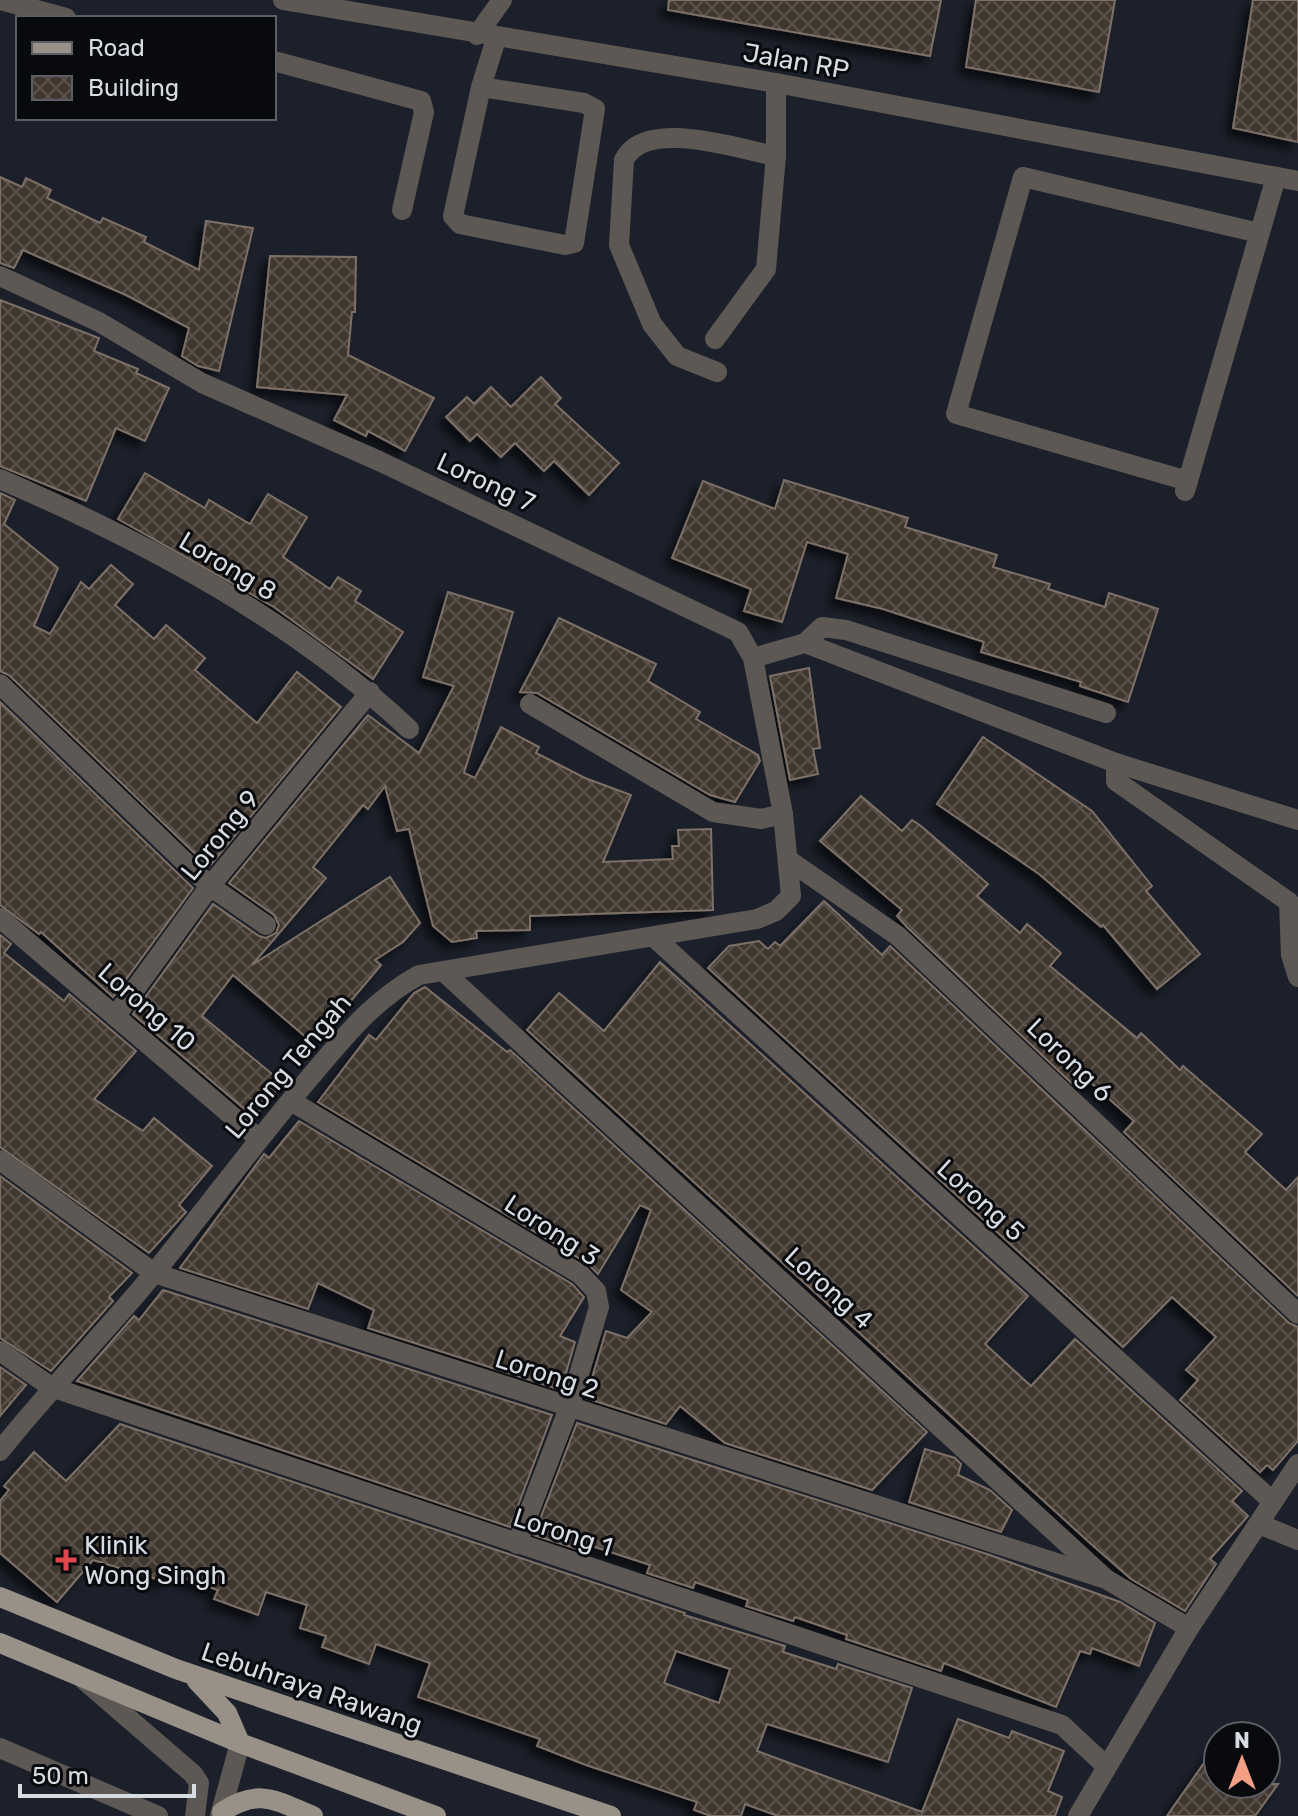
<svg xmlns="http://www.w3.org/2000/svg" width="1298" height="1816" font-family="Rubik,sans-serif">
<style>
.building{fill:url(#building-cross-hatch);stroke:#7c7067;stroke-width:2;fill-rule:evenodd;filter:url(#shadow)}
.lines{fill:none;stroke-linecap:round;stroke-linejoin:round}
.minor{stroke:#5d5854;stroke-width:20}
.major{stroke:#999087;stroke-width:20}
.health-dot{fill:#e0444e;stroke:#080a0e;stroke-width:3}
.labels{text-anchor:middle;stroke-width:6;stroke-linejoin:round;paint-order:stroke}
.street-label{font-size:26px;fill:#d7dbe2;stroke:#080a0e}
.poi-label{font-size:26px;fill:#d7dbe2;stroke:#080a0e;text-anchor:start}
</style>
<defs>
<pattern id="building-cross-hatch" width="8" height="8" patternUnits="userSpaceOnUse" patternTransform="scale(2)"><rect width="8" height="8" fill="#41372f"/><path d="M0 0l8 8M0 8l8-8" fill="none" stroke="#5c534d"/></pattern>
<filter id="shadow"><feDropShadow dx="-7" dy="7" stdDeviation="4" flood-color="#0009"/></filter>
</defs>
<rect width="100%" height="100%" fill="#1b202a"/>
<g class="building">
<polygon points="669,0 941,0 930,56 668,10"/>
<polygon points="976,0 1115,0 1099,92 966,67"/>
<polygon points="1253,0 1298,0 1298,142 1233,128"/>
<polygon points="0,177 22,187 26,178 51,190 47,198 100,223 103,218 146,237 144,242 199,270 206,221 253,228 219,371 198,366 182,356 189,328 126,295 23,250 14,268 0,263"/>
<polygon points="270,256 356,257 355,312 352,312 348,355 434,398 405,451 368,431 366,436 334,420 347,395 257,387"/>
<polygon points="0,300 99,338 94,351 138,369 136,373 169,388 145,441 116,428 86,501 0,466"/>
<polygon points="541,377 561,398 555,404 619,463 589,495 554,461 544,471 515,443 501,457 477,434 470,441 446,417 467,397 474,404 491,387 511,407"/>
<polygon points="145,473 205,508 209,500 250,524 268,494 307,517 283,557 330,589 338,577 361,591 355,601 403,632 373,679 274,607 118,519"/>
<polygon points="784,480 908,518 905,527 997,555 993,567 1050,584 1048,589 1105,607 1109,593 1158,609 1128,702 1080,686 1081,682 981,652 984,642 883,609 836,598 848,554 807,542 782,622 744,611 751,589 672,558 703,481 775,509"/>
<polygon points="0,493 15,500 4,524 58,568 34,626 50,634 81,582 89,589 111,565 133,584 115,605 154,639 166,625 205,658 195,670 257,723 297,672 341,707 209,867 9,675 0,671"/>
<polygon points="448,592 513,612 464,773 475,778 501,727 539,747 536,753 585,778 631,795 603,862 673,859 672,846 679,846 678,830 711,829 713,910 530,916 530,930 476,931 477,938 452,942 433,926 409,829 397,831 385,786 368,809 363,805 313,867 326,878 252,965 390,877 420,923 403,942 375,960 381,965 349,1003 342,997 307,1038 233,975 202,1016 283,1083 254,1117 133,1014 213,904 259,936 266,938 276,933 279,925 274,915 229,883 368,715 419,753 454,686 423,677"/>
<polygon points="559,618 656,664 648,681 700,712 696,719 758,755 760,761 735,802 710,795 537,693 520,692"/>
<polygon points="809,668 820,748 813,749 818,774 790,780 770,676"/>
<polygon points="0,702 193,888 113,997 41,932 39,934 0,905"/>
<polygon points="983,737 1092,811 1152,886 1146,891 1200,954 1157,989 1103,925 1101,927 1039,874 937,804"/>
<polygon points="861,796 902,831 912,820 921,826 988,884 977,896 1020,933 1027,924 1061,953 1050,966 1137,1038 1141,1033 1180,1070 1183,1066 1262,1134 1245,1152 1286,1190 1298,1177 1298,1296 1124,1132 1134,1121 1089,1081 1080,1091 907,927 897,916 902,910 820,841"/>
<polygon points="824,901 882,955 890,946 1289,1323 1298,1327 1298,1441 1273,1470 1267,1465 1260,1472 1180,1400 1198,1380 1186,1370 1216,1337 1172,1297 1123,1347 708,968 729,946 759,941 768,949 775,942 780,946"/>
<polygon points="0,935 11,944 4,953 64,1001 69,994 136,1051 94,1099 143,1131 154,1118 212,1166 179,1205 186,1212 149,1253 0,1147"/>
<polygon points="660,962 1028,1296 985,1344 1031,1386 1075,1339 1242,1491 1232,1501 1248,1516 1210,1559 1216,1564 1185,1611 1131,1579 1090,1543 527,1030 559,993 604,1031"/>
<polygon points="425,987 507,1052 510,1050 927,1432 872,1490 725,1443 680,1406 666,1424 586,1398 606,1331 627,1338 652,1312 621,1290 651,1210 640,1205 598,1274 587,1263 318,1102 369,1035 376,1040 414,993"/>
<polygon points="299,1121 572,1284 584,1297 560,1336 575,1342 561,1390 368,1328 374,1310 318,1283 308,1309 180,1268 264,1154 269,1158"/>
<polygon points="0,1176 132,1273 109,1297 113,1301 51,1371 0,1338"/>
<polygon points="163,1290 552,1415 510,1527 77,1381 134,1316 139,1320"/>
<polygon points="0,1367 26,1385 0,1416"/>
<polygon points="577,1423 990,1555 1120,1602 1155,1623 1139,1666 1092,1648 1090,1654 1080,1651 1056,1707 944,1663 941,1671 846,1639 847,1635 795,1617 793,1621 746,1606 748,1600 695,1582 693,1588 647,1573 650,1565 592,1546 590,1553 534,1535"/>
<path d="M120,1424l565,189 -1,2 101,31 -2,6 53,17 2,-5 74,24 -24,74 -121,-38 -10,27 165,61 36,-93 51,19 3,-7 52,20 -16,40 14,6 -7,19h-277l-33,-12 -4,12h-30l-17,-6 3,-8 -111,-37 -49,-19 3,-7 -122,-42 12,-34 -54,-19 -7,20 -47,-17 4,-11 -26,-8 7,-23 -41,-13 -8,23 -44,-16 4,-9 -49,-17 -3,9 -73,-22 -36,42 -57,-49v-52l9,-11 -5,-4 30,-34 32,29zM676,1651l54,18 -11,34 -55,-20z"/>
<polygon points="925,1449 955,1458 961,1464 958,1475 990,1490 1012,1510 1001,1532 909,1502"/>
<polygon points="1218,1743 1218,1784 1278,1784 1255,1816 1167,1816"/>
</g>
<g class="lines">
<g class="minor">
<polyline points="0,0 66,18"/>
<polyline points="283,0 776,83 1298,181"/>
<polyline points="477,35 502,0"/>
<polyline points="274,61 421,101 424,112 402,210"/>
<polyline points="481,87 584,103 595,109 574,243 565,245 460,224 453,216 481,87 496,39"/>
<path d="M0,276l99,46 103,61 177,78 359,171 15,26 30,156 8,82 -15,15 -19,8 -338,56c-49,27 -77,65 -113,107 -52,62 -100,127 -151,190 -50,61 -106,117 -155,179"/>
<polyline points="715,339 766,269 776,156 776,83"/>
<path d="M717,372l-40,-16 -25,-32 -33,-79 5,-85c21,-43 114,-11 152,-4"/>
<path d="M0,479c148,64 291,140 409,250"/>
<polyline points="1188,481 956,414 1023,177 1259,233"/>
<polyline points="1185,491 1276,177"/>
<polyline points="805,643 822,627 846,630 1106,713"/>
<polyline points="753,658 805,643 1116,763 1298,820"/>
<polyline points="0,684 210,886 266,925"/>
<polyline points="530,704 713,812 761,819 783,814"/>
<polyline points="1116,763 1116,781 1289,902 1291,955 1298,977"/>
<polyline points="790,861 898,936 1298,1314"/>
<polyline points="0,918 258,1138"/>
<polyline points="655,938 1272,1501"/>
<polyline points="444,972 1106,1579 1189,1628"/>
<polyline points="117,1014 210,886 370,692"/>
<polyline points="291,1101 580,1274 596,1291 599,1307 569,1408 517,1544"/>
<polyline points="0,1160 154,1273 1106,1579"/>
<polyline points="0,1351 51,1387 1062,1725 1105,1765"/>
<polyline points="1259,1524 1298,1540"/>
<polyline points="84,1680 193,1774 199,1783 195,1816"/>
<polyline points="0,1748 158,1816"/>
<polyline points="220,1816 240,1743"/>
<polyline points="1078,1816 1189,1628 1298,1464"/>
</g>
<g class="major">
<polyline points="0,1597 176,1669 611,1816"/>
<polyline points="0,1643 240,1743 436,1816"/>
<polyline points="197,1681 227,1713 240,1743"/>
<path d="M222,1812c37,-25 54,-11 91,4"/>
</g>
</g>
<path class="health-dot" d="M62 1548h8v8h8v8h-8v8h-8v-8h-8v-8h8z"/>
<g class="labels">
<g class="street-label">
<text transform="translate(796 61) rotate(10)" y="9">Jalan RP</text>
<text transform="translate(486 482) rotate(25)" y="9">Lorong 7</text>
<text transform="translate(228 566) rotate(31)" y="9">Lorong 8</text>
<text transform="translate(220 835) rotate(-51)" y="9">Lorong 9</text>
<text transform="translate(147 1007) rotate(41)" y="9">Lorong 10</text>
<text transform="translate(1070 1060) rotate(44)" y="9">Lorong 6</text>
<text transform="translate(288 1066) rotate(-50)" y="9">Lorong Tengah</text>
<text transform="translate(981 1200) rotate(42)" y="9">Lorong 5</text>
<text transform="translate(552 1230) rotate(33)" y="9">Lorong 3</text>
<text transform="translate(829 1288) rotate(42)" y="9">Lorong 4</text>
<text transform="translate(547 1374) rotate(18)" y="9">Lorong 2</text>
<text transform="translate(563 1532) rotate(18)" y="9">Lorong 1</text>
<text transform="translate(312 1688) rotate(19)" y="9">Lebuhraya Rawang</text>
</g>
<g class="poi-label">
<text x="84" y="1554">Klinik<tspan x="84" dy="30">Wong Singh</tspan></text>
</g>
</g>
<rect x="16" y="16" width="260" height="104" fill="#080a0e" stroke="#5b5e63" stroke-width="2"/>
<rect x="32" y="42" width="40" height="12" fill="#999087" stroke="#5b5e63" stroke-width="2"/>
<text x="88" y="56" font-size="24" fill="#d7dbe2">Road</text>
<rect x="32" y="76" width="40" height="24" fill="url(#building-cross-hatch)" stroke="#5b5e63" stroke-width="2"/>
<text x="88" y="96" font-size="24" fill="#d7dbe2">Building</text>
<g transform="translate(1242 1760)"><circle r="38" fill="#080a0e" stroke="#5b5e63" stroke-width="2"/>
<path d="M0-6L14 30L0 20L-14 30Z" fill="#f39f85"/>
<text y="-12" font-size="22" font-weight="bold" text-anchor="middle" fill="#d7dbe2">N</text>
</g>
<path d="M20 1784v12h174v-12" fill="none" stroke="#d7dbe2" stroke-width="4"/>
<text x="32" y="1784" font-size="24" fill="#d7dbe2" stroke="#080a0e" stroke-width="6" paint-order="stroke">50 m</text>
</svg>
